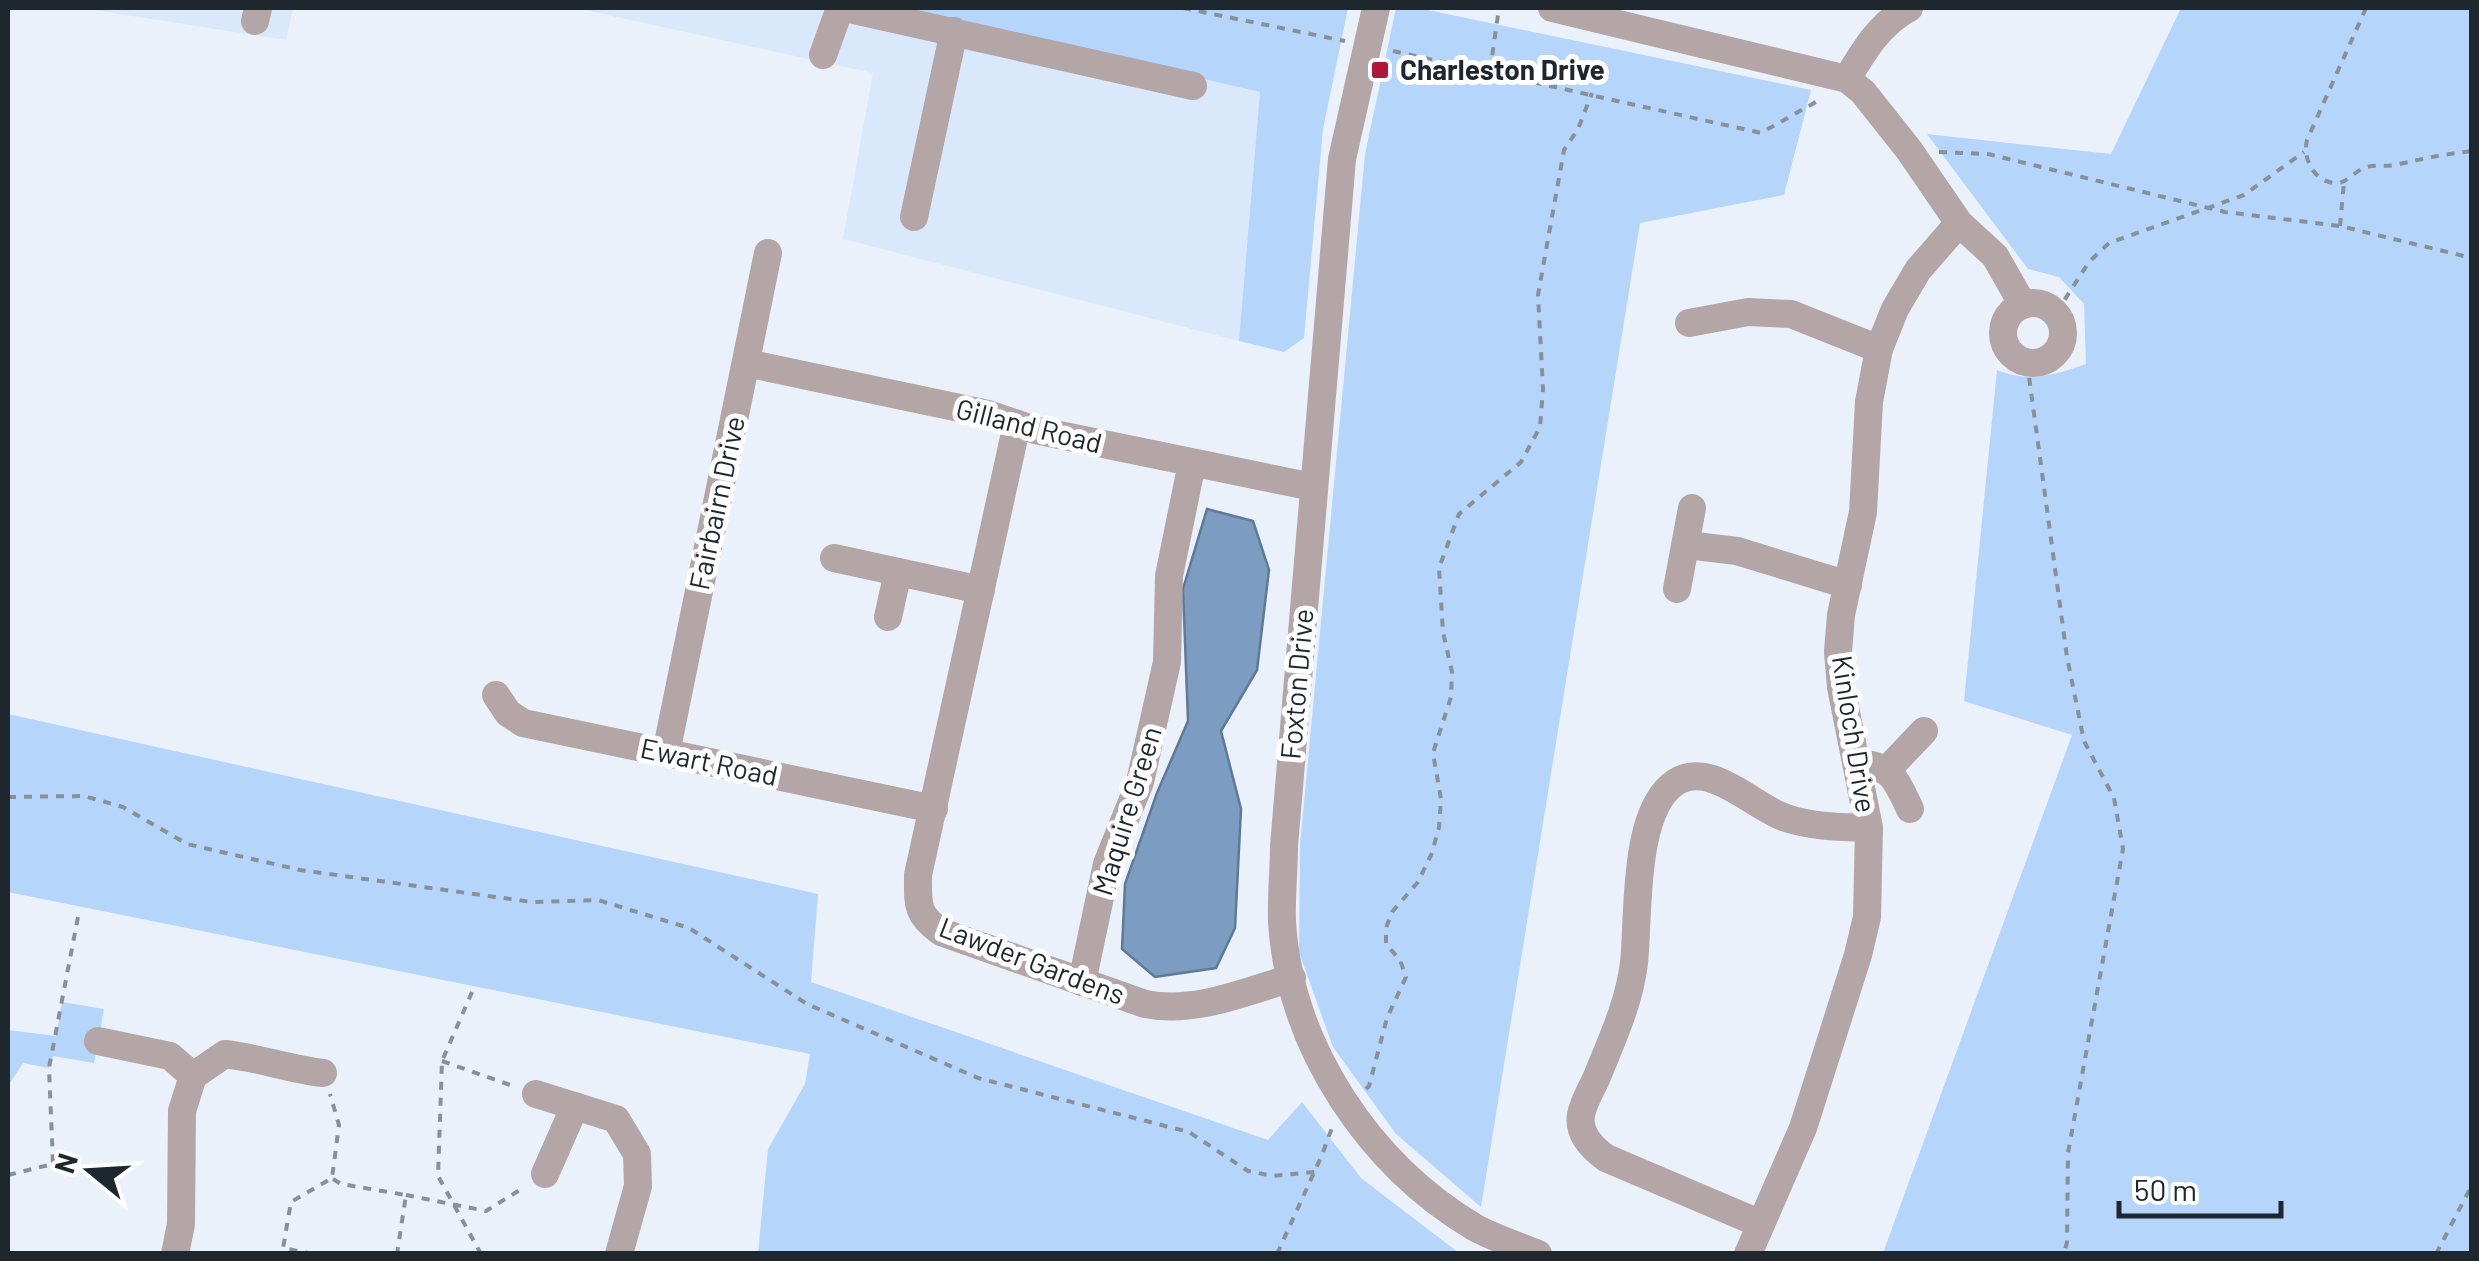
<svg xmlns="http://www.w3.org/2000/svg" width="2479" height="1261" font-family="Barlow,sans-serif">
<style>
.built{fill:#d9e8fa}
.green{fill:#b6d5fb}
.water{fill:#7d9cc2;stroke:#607996;stroke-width:2.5}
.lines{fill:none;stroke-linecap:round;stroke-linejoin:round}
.path{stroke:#889099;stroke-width:4;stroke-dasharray:8 8;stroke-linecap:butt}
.minor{stroke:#b4a5a6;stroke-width:28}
.poi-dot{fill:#ad1839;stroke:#fefefe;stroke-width:4}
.labels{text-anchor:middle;stroke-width:10;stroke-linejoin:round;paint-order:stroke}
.poi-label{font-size:28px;font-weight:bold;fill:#1e262e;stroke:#fefefe;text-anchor:start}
.street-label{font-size:28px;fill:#1e262e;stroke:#fefefe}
</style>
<rect width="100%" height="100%" fill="#eaf1fb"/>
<g class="built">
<polygon points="81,8 293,8 286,40"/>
<polygon points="576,8 895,8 1260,92 1239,341 843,239 873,73"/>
</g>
<g class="green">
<polygon points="895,8 1348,8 1323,129 1304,338 1284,352 1239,341 1260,92"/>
<polygon points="1396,8 1418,8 1811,90 1784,195 1640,223 1481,1207 1396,1134 1333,1047 1299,952 1300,845 1365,154"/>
<path d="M2181,8h290v1245h-588l189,-518 -108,-34 33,-331c32,13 58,5 89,-6l-2,-60 -25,-27 -31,-8 -101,-135 184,20z"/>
<polygon points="8,714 818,894 811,982 1268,1140 1302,1102 1361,1178 1459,1253 758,1253 768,1149 805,1084 810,1054 8,892"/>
<polygon points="62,1002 104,1009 94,1063 53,1056 49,1068 23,1063 8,1086 8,1030 56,1036"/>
</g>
<polygon class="water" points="1207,509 1253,521 1269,570 1257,670 1221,731 1241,809 1235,928 1216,968 1155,977 1122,949 1125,884 1157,793 1188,721 1183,589"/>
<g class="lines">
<g class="path">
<polyline points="1183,8 1345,41"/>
<path d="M2366,8l-59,132c-5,19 8,44 31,43 10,-1 17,-12 26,-15 10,-4 21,-1 31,-3 27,-6 49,-11 77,-14"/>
<polyline points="1393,51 1761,133 1821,99"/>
<polyline points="1490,71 1499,8"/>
<polyline points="1939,152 1988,154 2225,212 2340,226 2472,258"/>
<polyline points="2340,226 2344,182"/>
<polyline points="2056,313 2089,262 2109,243 2244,195 2304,152"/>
<polyline points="2027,362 2067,657 2084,741 2114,798 2123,849 2068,1153 2067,1242 2064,1254"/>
<polyline points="8,797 84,796 123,807 187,844 300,870 532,902 598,900 689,928 807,1004 978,1078 1189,1132 1248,1171 1273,1176 1315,1172"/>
<polyline points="472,992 442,1061 438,1176 481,1254"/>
<polyline points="442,1061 513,1086"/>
<polyline points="1366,1089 1369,1086 1387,1018 1406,977 1400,960 1386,944 1386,928 1392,912 1418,882 1432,853 1439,827 1441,799 1433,753 1451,697 1452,672 1443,632 1439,568 1459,514 1521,462 1540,427 1543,389 1538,295 1564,150 1578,129 1592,93"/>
<polyline points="8,1175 53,1164 49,1068 78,917"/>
<polyline points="333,1179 341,1184 406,1195 397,1254"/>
<polyline points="406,1195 486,1211 523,1188"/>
<polyline points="313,1254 283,1248 291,1202 332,1178 339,1125 330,1094"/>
<polyline points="1277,1254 1322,1155 1333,1125"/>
<polyline points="2436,1254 2472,1185"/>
</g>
<g class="minor">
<polyline points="845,8 1193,86"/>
<path d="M1376,8l-34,151 -58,687c0,25 -3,51 -2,76 8,125 87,242 192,305 20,11 42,18 64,27"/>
<polyline points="1552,8 1847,79 1863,92 1909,150 1959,223 1995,256 2023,305"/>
<polyline points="255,21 258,8"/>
<polyline points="823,55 840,8"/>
<path d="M1847,79c16,-27 33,-56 62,-71"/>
<polyline points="914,217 954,31"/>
<circle cx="2033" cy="333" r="30"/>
<polyline points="1689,323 1748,312 1791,314 1879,349"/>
<polyline points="746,363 988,414 1035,430 1313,487"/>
<path d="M1017,424l-99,451c0,30 -2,39 23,57l204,72c50,10 99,-12 147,-26"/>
<polyline points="1687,545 1737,551 1848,585"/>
<polyline points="834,558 981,590"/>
<polyline points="1677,589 1692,508"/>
<polyline points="888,617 898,572"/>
<polyline points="496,695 508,713 523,723 934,809"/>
<polyline points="666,753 768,253"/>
<path d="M1857,763c35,2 39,17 53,46"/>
<polyline points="1887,770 1924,731"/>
<polyline points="1082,982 1107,864 1140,782 1167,662 1169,576 1192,463"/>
<polyline points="98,1041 170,1056 193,1076"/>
<polyline points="536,1094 616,1119 637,1154 638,1186 619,1254"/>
<polyline points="545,1174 575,1106"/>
<path d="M1761,1224l-155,-66c-14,-10 -28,-24 -25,-43 2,-12 10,-25 15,-36 15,-37 33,-75 38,-116 5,-46 -2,-153 42,-181 35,-22 77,25 110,36 27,9 54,9 83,10"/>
<path d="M175,1254l6,-30 1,-113 11,-35 32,-22c34,4 64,15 98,19"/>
<polyline points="1748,1254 1803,1128 1858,955 1867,917 1869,828 1841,687 1838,652 1841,615 1863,512 1869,402 1879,349 1895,309 1918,270 1959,223"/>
</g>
</g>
<rect class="poi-dot" x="1370" y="60" width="20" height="20" rx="5"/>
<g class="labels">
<g class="poi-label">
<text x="1400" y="80">Charleston Drive</text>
</g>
<g class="street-label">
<text transform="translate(1029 426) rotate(14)" y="10">Gilland Road</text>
<text transform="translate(717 503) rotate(-78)" y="10">Fairbairn Drive</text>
<text transform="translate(1297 684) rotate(-85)" y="10">Foxton Drive</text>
<text transform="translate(1854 734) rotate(81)" y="10">Kinloch Drive</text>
<text transform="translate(709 762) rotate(12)" y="10">Ewart Road</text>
<text transform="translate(1127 811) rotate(-73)" y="10">Maquire Green</text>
<text transform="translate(1032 961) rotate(21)" y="10">Lawder Gardens</text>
</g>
</g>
<rect width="2479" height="1261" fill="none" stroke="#1e262e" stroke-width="20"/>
<g transform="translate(90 1171) rotate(288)" stroke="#fefefe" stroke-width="8" paint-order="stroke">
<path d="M0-8L18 38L0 25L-18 38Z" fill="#1e262e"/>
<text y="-15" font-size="28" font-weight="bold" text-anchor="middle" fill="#1e262e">N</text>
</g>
<path d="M2119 1201v15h162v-15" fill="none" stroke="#1e262e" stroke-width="5"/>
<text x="2134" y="1201" font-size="30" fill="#1e262e" stroke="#fefefe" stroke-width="8" paint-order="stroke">50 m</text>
</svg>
